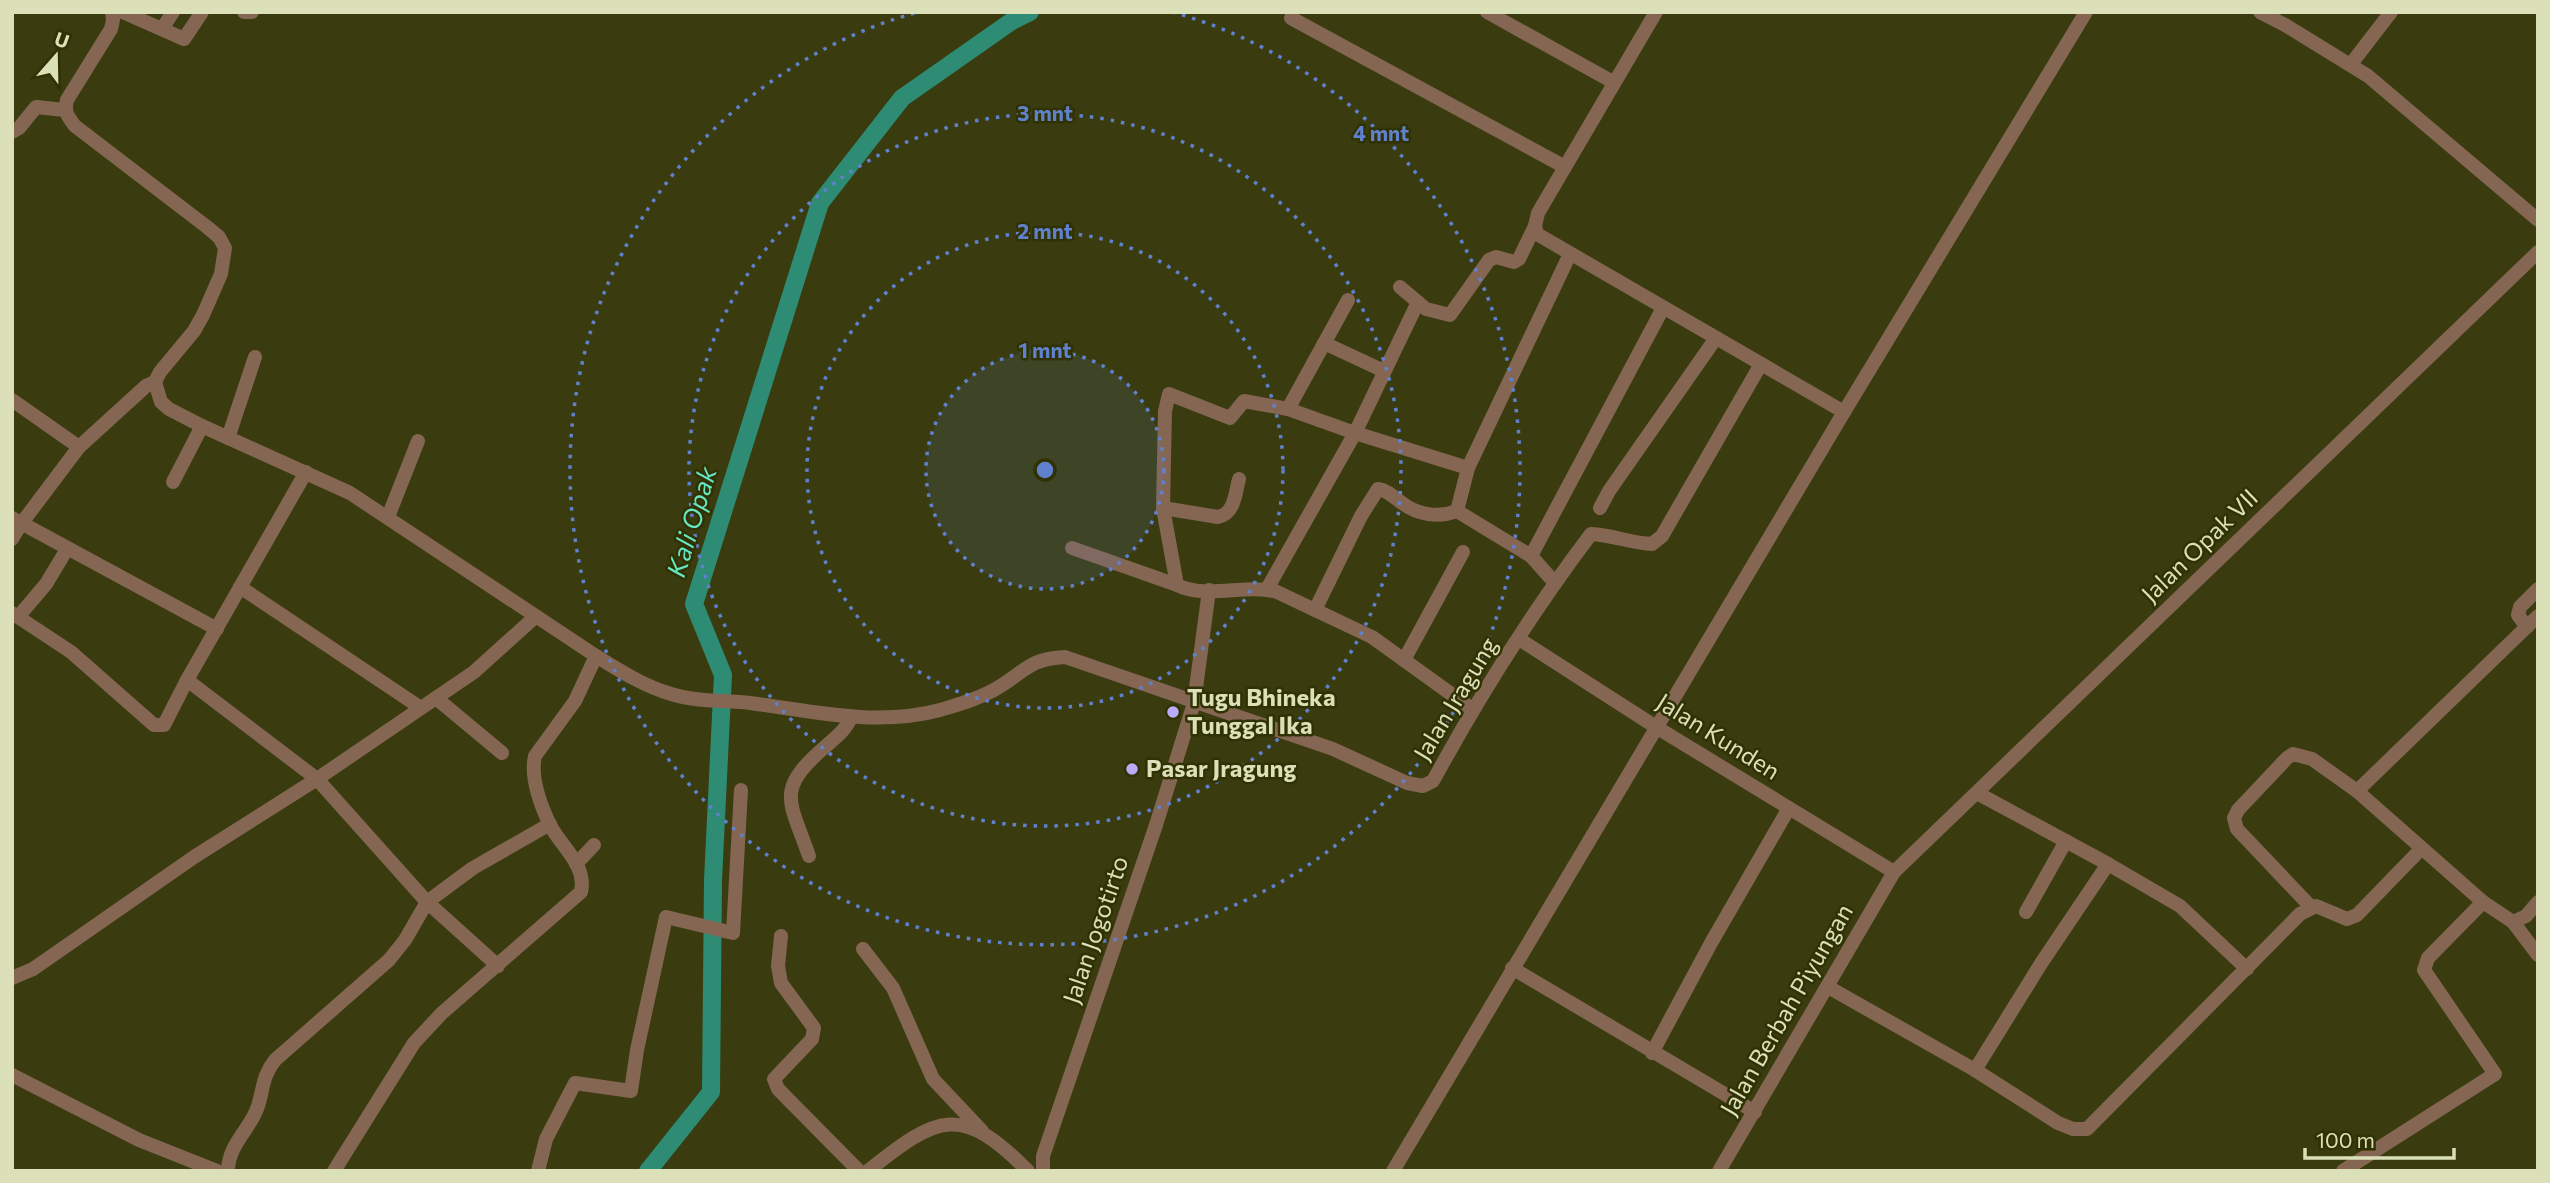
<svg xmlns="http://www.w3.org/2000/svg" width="2550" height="1183" font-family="Commissioner,sans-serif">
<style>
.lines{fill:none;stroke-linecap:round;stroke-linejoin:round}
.river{stroke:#2d8c73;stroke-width:18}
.minor{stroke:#846653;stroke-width:14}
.ring{fill:none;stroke:#6081cd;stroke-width:3.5;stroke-dasharray:3.5 7}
.poi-dot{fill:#b9abf7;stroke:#303203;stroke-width:2.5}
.labels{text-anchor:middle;stroke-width:5;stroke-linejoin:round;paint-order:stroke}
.street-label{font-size:24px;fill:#dce0b8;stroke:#303203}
.poi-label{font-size:24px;font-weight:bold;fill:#dce0b8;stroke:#303203;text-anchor:start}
.water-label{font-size:26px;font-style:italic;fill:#66e7c3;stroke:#303203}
.centre{fill:#6081cd;stroke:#303203;stroke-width:3.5}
.ring-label{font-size:21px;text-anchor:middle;font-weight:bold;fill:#6081cd;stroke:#303203;stroke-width:5;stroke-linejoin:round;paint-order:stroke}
</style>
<rect width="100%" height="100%" fill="#3a3c0f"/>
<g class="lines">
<polyline class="river" points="648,1171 711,1092 713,880 723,675 694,604 820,203 902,98 1012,21 1030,12"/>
<g class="minor">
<path d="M112,12l1,8 -2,9 -44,71c-3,12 1,17 8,26l132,101 12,10 6,11 -4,26 -18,41 -9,16 -34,41 -5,10 6,20 8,7 33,17 148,67 246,163c24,15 48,30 75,38 26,8 53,6 79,9 63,8 127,24 190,7 20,-6 41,-12 59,-23 28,-17 30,-28 66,-30l268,92 74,34 16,3 10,-5c47,-86 99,-169 158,-247 21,1 40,9 61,10l10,-8 99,-172"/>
<polyline points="123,12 184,39 202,12"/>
<polyline points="244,12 252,12"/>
<polyline points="1487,12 1613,82"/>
<polyline points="1656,12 1538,213 1535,226 1537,234 1844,412"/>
<polyline points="2260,12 2285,25 2368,76 2538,220"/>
<polyline points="1291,18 1565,167"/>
<polyline points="162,29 173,12"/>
<polyline points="2351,64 2391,12"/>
<polyline points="12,132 19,128 36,107 65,110"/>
<polyline points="1400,287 1426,309 1450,315 1489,260 1496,257 1514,262 1519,259 1535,226"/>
<polyline points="1324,343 1384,371"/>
<polyline points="12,400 79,447"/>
<polyline points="1288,409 1348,300"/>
<polyline points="228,438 255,357"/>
<path d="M1468,468l-113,-35 -67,-24 -44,-8 -14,17 -61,-24 -4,17 -2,97 14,77c30,15 69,-2 100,7l95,45 100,72"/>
<polyline points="173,482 202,426"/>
<path d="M1163,508l55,9c17,-4 17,-23 21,-38"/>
<polyline points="1600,508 1609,491 1716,338"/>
<polyline points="388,517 418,441"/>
<polyline points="12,518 217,629"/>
<polyline points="12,539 21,524 79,447 146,386 155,382"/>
<polyline points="1072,548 1177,585"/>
<polyline points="1531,556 1663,308"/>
<polyline points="1555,583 1531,556 1457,511 1468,468 1570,254"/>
<polyline points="240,587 421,708"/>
<polyline points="1267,589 1355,433 1418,302"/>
<path d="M1315,610l46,-94 17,-27c9,1 16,8 24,14 16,12 36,15 55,8"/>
<polyline points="12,613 71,652 154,725 164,725 187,680 306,472"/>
<polyline points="2538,616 2357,791 2483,902 2513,922 2526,916 2538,902"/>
<polyline points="18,617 46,584 67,549"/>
<polyline points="2527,627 2518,615 2520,607 2538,589"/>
<polyline points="1519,639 1656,727 1894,872"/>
<polyline points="1404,660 1463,552"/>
<polyline points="187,680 317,779 427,902 498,966"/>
<polyline points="436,698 502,753"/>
<polyline points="1977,793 2108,864 2180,906 2247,969"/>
<path d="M809,856c-20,-57 -34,-66 17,-110 9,-8 21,-17 25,-29"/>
<polyline points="576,864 594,845"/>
<polyline points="2311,907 2237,829 2234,818 2238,810 2287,758 2293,754 2312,759 2357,791"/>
<polyline points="2026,912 2066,841"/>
<polyline points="2513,922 2538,955"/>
<polyline points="781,936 778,966 781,983 814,1028 812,1039 774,1079 778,1089 859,1171"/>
<polyline points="863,949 893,988 933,1079 982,1131"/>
<polyline points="1512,968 1755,1112"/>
<polyline points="12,978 33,969 194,857 317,779 474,672 535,617"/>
<polyline points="1828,987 1975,1070 2058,1123 2073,1129 2087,1129 2300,914 2316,906 2347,919 2357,915 2421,849"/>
<polyline points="1652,1053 1711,943 1789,808"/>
<polyline points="1975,1070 2042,962 2108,864"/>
<polyline points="12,1075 139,1140 217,1171"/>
<path d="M228,1171c0,-27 23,-42 30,-65 6,-19 4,-29 17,-46l114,-100 16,-20 22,-38 46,-34 77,-44"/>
<path d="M334,1171l80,-128 28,-30 139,-121c6,-27 -19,-44 -31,-67 -9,-19 -20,-48 -15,-69l40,-55 21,-45"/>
<polyline points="538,1171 546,1139 575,1083 631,1091 637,1050 666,917 733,933 741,790"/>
<path d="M868,1171c70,-56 93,-68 160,0"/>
<polyline points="1043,1171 1043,1156 1156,825 1194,703 1209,590"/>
<polyline points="1393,1171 1844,412 2086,12"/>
<polyline points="1719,1171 1894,872 2538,252"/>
<polyline points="2343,1171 2495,1074 2424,970 2428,958 2483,902"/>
</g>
</g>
<circle cx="1045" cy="470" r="119" fill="#6081cd" fill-opacity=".12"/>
<g class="ring">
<circle cx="1045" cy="470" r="119"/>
<circle cx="1045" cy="470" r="238"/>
<circle cx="1045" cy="470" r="356"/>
<path d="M1172 12A475 475 0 1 1 918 12"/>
</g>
<g class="poi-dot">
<circle cx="1173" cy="712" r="7"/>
<circle cx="1132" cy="769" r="7"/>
</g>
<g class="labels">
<g class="street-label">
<text transform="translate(2200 546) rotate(-44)" y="8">Jalan Opak VII</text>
<text transform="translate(1456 699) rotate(-59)" y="8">Jalan Jragung</text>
<text transform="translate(1718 737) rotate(32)" y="8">Jalan Kunden</text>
<text transform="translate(1096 930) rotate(-71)" y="8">Jalan Jogotirto</text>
<text transform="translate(1787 1010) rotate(-60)" y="8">Jalan Berbah Piyungan</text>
</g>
<g class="poi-label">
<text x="1187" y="706">Tugu Bhineka<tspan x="1187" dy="28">Tunggal Ika</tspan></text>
<text x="1146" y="777">Pasar Jragung</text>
</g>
<g class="water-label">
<text transform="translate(692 522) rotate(-73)" y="9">Kali Opak</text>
</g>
</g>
<circle cx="1045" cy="470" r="10" class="centre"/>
<g class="ring-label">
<text x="1045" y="121">3 mnt</text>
<text x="1381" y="141">4 mnt</text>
<text x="1045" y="239">2 mnt</text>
<text x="1045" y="358">1 mnt</text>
</g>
<rect width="2550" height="1183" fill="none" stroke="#dce0b8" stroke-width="28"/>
<g transform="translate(56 56) rotate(20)" stroke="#303203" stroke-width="5" paint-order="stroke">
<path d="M0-5L12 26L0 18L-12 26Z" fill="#dce0b8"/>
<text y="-10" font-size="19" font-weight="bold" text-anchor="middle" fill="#dce0b8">U</text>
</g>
<path d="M2305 1148v10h149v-10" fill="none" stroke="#dce0b8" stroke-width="3.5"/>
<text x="2316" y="1148" font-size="21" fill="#dce0b8" stroke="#303203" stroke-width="5" paint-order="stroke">100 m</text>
</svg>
